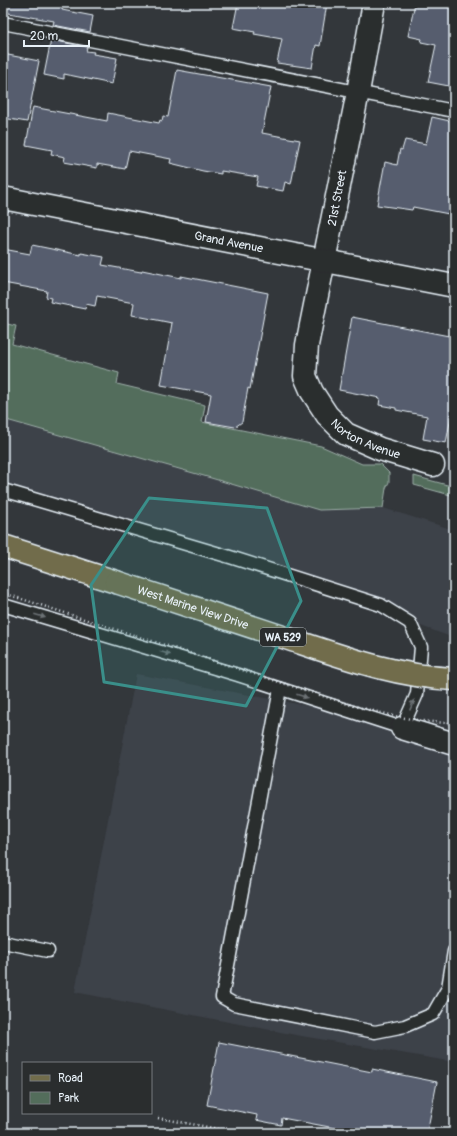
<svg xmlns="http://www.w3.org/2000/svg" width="457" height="1136" font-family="Pangolin,sans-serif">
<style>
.built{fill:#3e424a}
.green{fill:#536d5b;stroke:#9eafaa}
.building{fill:#575d6e;stroke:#e8f1f8}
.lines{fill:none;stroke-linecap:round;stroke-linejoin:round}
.lane-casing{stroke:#e8f1f8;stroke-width:15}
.street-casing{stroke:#e8f1f8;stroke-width:25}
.secondary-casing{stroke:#e8f1f8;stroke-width:25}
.primary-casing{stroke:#e8f1f8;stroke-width:25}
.path{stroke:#e8f1f8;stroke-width:2.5;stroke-dasharray:1 3;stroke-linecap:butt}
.lane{stroke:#2a2d2e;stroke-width:12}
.street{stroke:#2a2d2e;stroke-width:22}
.secondary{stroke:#2a2d2e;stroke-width:22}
.primary{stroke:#716c4b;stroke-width:22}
.primary-bridge-casing{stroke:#e8f1f8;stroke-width:25;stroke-linecap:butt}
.path-bridge{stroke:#e8f1f8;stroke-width:2.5;stroke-dasharray:1 3;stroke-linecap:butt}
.primary-bridge{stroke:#716c4b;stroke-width:22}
.oneway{fill:#6c7275}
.marked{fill:#3a8f8a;fill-opacity:0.2;stroke:#3a8f8a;stroke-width:3;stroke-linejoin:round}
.labels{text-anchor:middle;stroke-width:3;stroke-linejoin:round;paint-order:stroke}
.shield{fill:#2a2d2e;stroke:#afb6bb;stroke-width:1}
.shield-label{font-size:11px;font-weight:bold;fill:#e8f1f8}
.street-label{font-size:12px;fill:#e8f1f8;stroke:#2a2d2e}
</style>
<rect width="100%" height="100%" fill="#33373b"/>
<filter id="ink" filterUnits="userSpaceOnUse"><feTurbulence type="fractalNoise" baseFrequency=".025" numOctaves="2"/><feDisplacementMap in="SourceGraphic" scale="8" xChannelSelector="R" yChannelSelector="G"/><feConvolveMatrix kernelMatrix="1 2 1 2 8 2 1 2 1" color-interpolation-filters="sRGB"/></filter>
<g filter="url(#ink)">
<g class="built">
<polygon points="3,419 211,478 319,510 383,508 454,530 454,638 234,558 3,485"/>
<polygon points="136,674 454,733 454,1062 296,1035 75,992"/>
</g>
<g class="green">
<polygon points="3,323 16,326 12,344 119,373 117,384 205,405 202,422 321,446 362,464 380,464 389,473 389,482 386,488 383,508 319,510 211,478 3,419"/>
<polygon points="414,476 451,486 454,479 454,496 414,485"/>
</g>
<g class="building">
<polygon points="4,3 63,3 62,10 93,16 90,32 53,25 54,21 3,12"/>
<polygon points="238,3 327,3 320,46 316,45 312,68 277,63 282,39 254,34 255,32 233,28"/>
<polygon points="415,3 454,3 454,87 428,82 436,45 421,42 422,39 408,36"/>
<polygon points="51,40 87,47 86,51 94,52 93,54 117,58 112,84 64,74 64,79 44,75"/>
<polygon points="3,54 39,61 27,122 3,118"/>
<polygon points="177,70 271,87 262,133 300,140 291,184 285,182 283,191 256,186 258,177 221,171 221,174 203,171 170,163 171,159 129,151 125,169 97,164 97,168 64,162 65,157 51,154 52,150 26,145 33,107 107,121 108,113 159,123 160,120 162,121 163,116 168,117"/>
<polygon points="432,117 454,122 454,215 413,207 412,210 377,205 385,162 397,165 400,149 402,150 405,140 426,144"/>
<polygon points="32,245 81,255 81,253 104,257 102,265 141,272 142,270 181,278 181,276 268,293 250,389 248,388 242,422 235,427 206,422 211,394 161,385 172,323 132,315 134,303 97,296 95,306 86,304 85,309 50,302 51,298 46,297 47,291 3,283 3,249 30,254"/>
<polygon points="352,317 454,337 454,401 446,443 423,439 427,416 396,410 396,408 379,405 380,398 339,390"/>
<polygon points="219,1042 372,1072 372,1069 437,1082 427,1133 361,1133 282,1118 281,1125 256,1120 257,1115 207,1105"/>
</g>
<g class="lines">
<g class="lane-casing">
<g id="lane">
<polyline points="3,23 454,111"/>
<polyline points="3,490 230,557 381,605 410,623 421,647 417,694 402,728 238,675 3,605"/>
<polyline points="280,689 222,997 234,1004 375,1032 405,1026 433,1014 448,988 454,951"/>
<polyline points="3,942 48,951"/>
</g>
</g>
<g class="street-casing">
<g id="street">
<path id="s1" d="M374,3l-16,89 -51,253 -2,31 7,16 15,23 19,19 34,15 53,16"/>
<polyline points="402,728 454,744"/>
</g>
</g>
<g class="secondary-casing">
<g id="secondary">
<path id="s2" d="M3,198l451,88"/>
</g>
</g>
<g class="primary-casing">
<polyline id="primary" points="3,546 116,582"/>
</g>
<polyline class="path" points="158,1118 241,1133"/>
<use href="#lane" class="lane"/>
<use href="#street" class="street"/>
<use href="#secondary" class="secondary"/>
<use href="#primary" class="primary"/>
<g class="primary-bridge-casing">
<g id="primary-bridge">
<path id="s3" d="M116,582c56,19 113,37 170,56 54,18 111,39 168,41"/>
</g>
</g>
<path class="path-bridge" d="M3,593l348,112c33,9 69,18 103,18"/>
<use href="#primary-bridge" class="primary-bridge"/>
</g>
<defs><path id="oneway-solid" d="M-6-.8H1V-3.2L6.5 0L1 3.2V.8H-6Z"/></defs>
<g class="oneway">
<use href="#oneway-solid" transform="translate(40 616) rotate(17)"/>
<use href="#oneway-solid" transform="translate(165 653) rotate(17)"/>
<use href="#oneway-solid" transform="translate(302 696) rotate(18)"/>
<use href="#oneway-solid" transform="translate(412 705) rotate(-67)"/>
</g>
</g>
<path class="marked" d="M149,498l118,10 34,93 -55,105 -142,-24 -13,-97z"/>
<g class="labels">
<rect class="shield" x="260" y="628" width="46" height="18" rx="3"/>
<g class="shield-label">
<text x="283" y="641">WA 529</text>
</g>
<g class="street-label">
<text transform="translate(337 198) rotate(-79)" y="4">21st Street</text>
<text dy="4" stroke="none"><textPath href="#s2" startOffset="230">Grand Avenue</textPath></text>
<text dy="4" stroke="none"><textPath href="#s1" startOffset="471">Norton Avenue</textPath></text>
<text dy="4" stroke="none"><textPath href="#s3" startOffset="81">West Marine View Drive</textPath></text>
</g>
</g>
<rect width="457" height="1136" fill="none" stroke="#2a2d2e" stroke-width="16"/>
<rect x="8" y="8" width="441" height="1120" fill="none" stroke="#e8f1f8" stroke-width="1.5" filter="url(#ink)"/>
<rect x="22" y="1062" width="130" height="52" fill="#2a2d2e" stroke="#767b7f"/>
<rect x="30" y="1075" width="20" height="6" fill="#716c4b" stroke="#767b7f"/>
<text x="58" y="1082" font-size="12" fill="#e8f1f8">Road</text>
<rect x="30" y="1092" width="20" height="12" fill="#536d5b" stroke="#767b7f"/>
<text x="58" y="1102" font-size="12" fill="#e8f1f8">Park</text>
<path d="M24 40v6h65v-6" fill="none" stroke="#e8f1f8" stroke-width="2"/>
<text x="30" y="40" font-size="12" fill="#e8f1f8" stroke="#2a2d2e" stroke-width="3" paint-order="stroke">20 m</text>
</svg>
